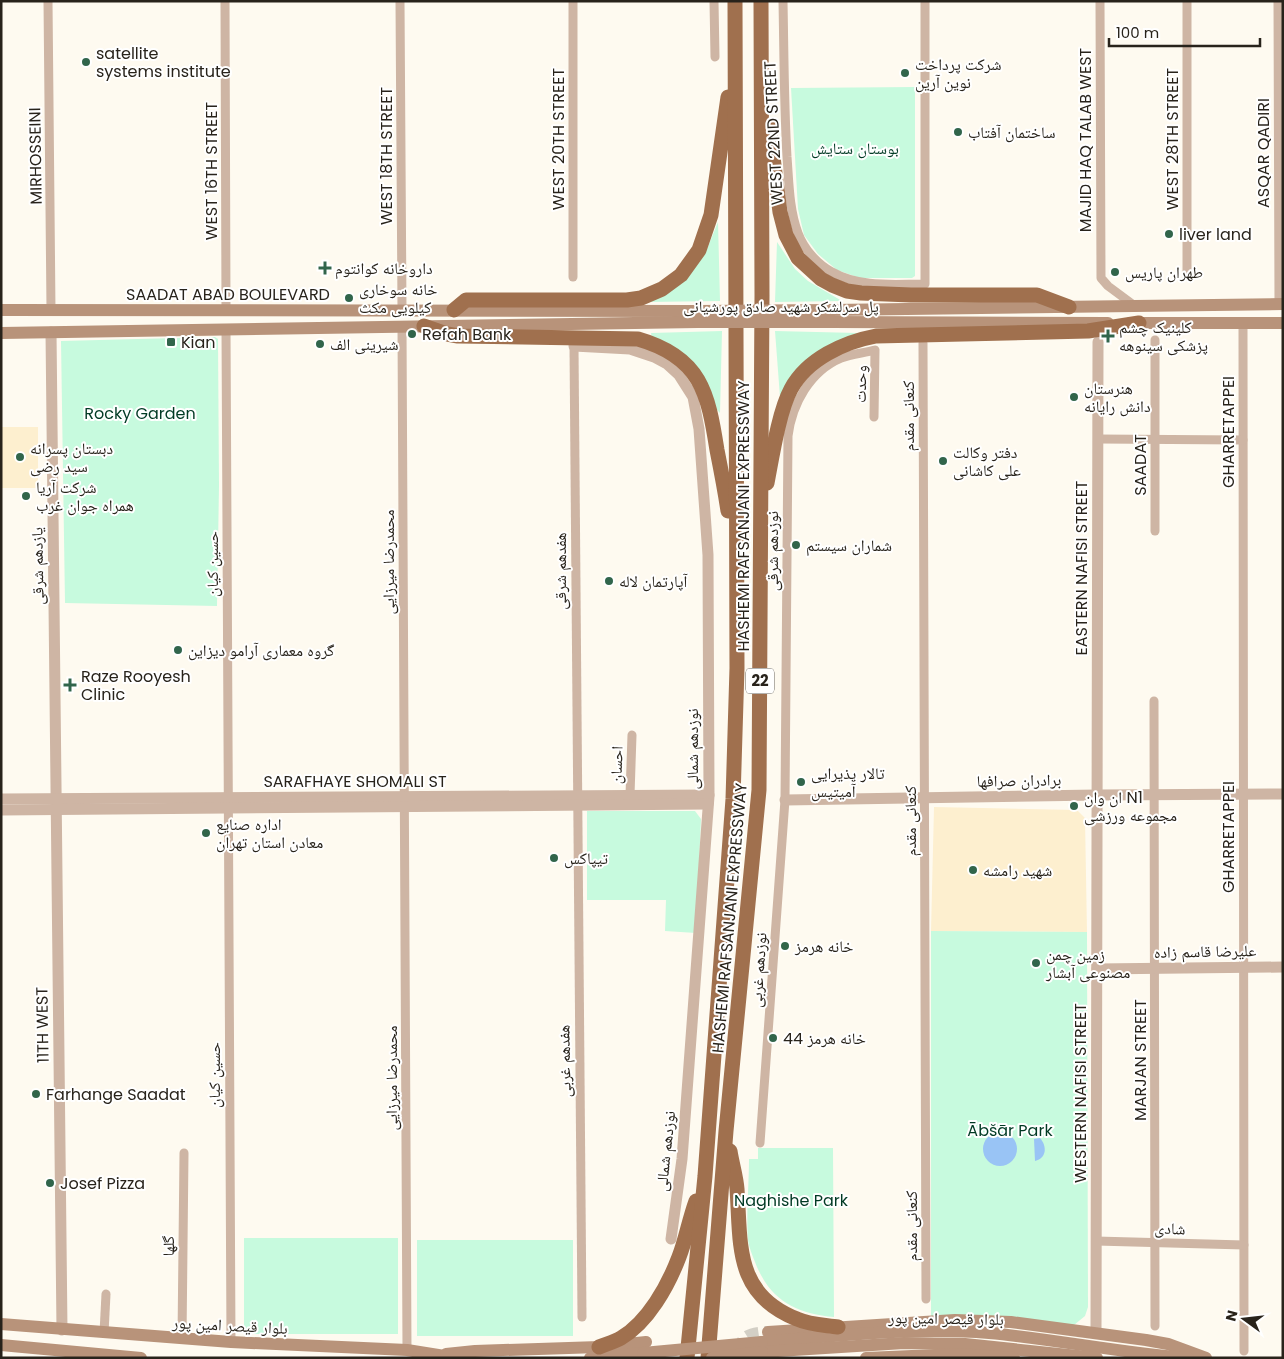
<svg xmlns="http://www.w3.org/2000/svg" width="1284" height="1359" font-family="Poppins,'Noto Naskh Arabic',sans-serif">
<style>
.built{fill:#fdefcf}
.green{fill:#c7fade}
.water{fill:#99c4f5}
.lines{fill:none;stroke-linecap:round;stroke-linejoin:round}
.secondary-tunnel{stroke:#d3cfc5;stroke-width:12;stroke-dasharray:12 6;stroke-linecap:butt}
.minor{stroke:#ceb5a4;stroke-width:9}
.tertiary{stroke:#ceb5a4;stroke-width:11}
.secondary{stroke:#b8937a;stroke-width:12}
.trunk{stroke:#a0704e;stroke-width:15}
.secondary-bridge{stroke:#b8937a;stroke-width:12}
.poi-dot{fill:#31654b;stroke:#fff;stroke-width:2}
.labels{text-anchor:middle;stroke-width:4;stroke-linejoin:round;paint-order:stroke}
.shield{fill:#fff;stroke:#68655f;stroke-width:1}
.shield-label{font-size:15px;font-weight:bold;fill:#28231b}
.poi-label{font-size:16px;fill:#28231b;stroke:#fff;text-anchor:start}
.street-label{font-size:16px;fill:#28231b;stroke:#fff}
.park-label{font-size:16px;fill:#013a24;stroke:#fff}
</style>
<rect width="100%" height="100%" fill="#fefaf0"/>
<g class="built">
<rect x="1" y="427" width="37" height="61"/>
<polygon points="934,807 1077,810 1085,818 1087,932 931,931"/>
</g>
<g class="green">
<polygon points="915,87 915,276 912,278 860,278 837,270 818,254 804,235 798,209 791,88"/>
<polygon points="718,222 720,301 647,302 698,263 707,249"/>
<polygon points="777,242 795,269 808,281 842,301 775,302"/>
<polygon points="722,331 720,413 652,338 651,333"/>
<polygon points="775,331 858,333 780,397"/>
<polygon points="215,337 218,339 219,486 217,606 65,603 61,341"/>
<polygon points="587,811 695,811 701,819 696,933 665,931 666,900 587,900"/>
<polygon points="931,931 1087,932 1088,1307 1085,1316 1074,1325 931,1317"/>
<path d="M758,1148h75l1,169c-39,-3 -65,-18 -79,-55 -3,-7 -6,-15 -7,-22 -2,-24 1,-56 1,-81h9z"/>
<rect x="244" y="1238" width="154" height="96"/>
<rect x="417" y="1240" width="156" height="96"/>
</g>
<g class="water">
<circle cx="1000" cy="1149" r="17"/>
<path d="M1040,1138c7,8 7,20 -5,23l-1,-22z"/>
</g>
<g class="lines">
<path class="secondary-tunnel" d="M740,1352c0,-18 13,-19 28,-20"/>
<g class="minor">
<polyline points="48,1 51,310"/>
<polyline points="225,1 226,310"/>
<polyline points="400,1 402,310"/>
<polyline points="573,1 573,277"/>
<polyline points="714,1 715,57"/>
<path d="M783,1c1,52 1,104 4,156 2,25 2,52 11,76 6,16 19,31 34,39 28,16 62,12 93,12v-283"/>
<polyline points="1100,1 1101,278 1108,286 1135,306"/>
<polyline points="1187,1 1187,276"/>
<polyline points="1278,1 1279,304"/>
<polyline points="1243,323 1244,1351"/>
<polyline points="402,326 407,1350"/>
<polyline points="226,329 231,1342"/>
<polyline points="923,343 926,1299"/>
<polyline points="574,346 582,1317"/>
<polyline points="1098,439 1243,440"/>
<polyline points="1155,531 1155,340"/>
<polyline points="1154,701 1155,1326"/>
<polyline points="630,795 632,735"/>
<path d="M760,1143l25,-343 3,-364c4,-32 22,-65 53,-78 10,-4 23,-5 34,-8l-1,67"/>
<polyline points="1096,1241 1244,1245"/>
<polyline points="104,1333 106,1294"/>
<polyline points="182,1339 184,1153"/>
</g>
<g class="tertiary">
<polyline points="51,332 62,1330"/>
<polyline points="574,346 630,349 654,357 667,364 679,375 693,397 699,429 708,555 709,796 682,1159 671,1239"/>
<polyline points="1,799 709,795"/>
<polyline points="785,800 1097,795 1283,794"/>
<polyline points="1,810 708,804"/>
<polyline points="1097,969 1283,967"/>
<polyline points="1096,1332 1098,342"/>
</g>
<g class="secondary">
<polyline points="1,310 699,311"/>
<polyline points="832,310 1283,304"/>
<polyline points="832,322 1108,323"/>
<polyline points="1130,323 1283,323"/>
<polyline points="1,333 698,322"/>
<polyline points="1,1324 231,1342 407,1350 457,1358"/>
<polyline points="768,1332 955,1320 1011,1322 1146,1340 1168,1344 1206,1358"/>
<path d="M762,1342c74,-6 151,-15 227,-9 66,6 132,20 199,25"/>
<polyline points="1,1345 141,1358"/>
<polyline points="762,1352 904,1343 965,1344 1097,1358"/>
<polyline points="446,1354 475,1351 599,1347 646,1342"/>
<polyline points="590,1358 643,1353"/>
<polyline points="866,1358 958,1354 1014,1358"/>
</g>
<g class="trunk">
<polyline points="769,126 780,212 786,235 798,258 821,279 832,285 847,291 861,293 911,295 1037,295 1069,307"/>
<polyline points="454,310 466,300 627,300 641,298 662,289 681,275 699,250 711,215 728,97"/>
<path d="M424,326l23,8 11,2 180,3c63,18 70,54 79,111 4,20 8,41 11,61"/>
<path d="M767,483c5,-26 12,-72 24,-94 16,-30 53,-47 85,-53l212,-5 51,-8"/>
<path d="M730,1151c2,13 6,25 7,38 4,56 -3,105 60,130 13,6 28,6 41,8"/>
<path d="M599,1347c7,-3 15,-5 22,-9 27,-16 47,-52 58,-81 7,-18 10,-37 17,-56"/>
<polyline points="687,1358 705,1176 733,799 737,668 735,1"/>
<polyline points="708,1358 726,1131 759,790 762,295 761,1"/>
</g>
<g class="secondary-bridge">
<polyline points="699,311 832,310"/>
<polyline points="698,322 832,322"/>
<polyline points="643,1353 762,1342"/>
<polyline points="712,1358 762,1352"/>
</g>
</g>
<g class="poi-dot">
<circle cx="86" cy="62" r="5"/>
<circle cx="905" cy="73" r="5"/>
<circle cx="958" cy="132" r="5"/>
<circle cx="1169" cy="234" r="5"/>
<path d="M322.5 260.5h5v5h5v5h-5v5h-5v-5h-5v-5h5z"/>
<circle cx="1115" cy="272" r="5"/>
<circle cx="349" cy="298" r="5"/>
<circle cx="412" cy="334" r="5"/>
<path d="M1105.5 328.5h5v5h5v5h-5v5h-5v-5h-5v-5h5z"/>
<rect x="166" y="337" width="10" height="10" rx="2.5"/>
<circle cx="320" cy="344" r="5"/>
<circle cx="1074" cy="397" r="5"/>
<circle cx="20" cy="457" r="5"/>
<circle cx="943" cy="461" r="5"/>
<circle cx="26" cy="496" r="5"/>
<circle cx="796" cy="545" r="5"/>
<circle cx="609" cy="581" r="5"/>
<circle cx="178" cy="650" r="5"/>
<path d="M67.5 677.5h5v5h5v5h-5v5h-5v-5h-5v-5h5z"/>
<circle cx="801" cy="782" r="5"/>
<circle cx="1074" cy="806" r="5"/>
<circle cx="206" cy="833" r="5"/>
<circle cx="554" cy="858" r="5"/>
<circle cx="973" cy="870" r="5"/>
<circle cx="785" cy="946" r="5"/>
<circle cx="1036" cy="963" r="5"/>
<circle cx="773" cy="1038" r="5"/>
<circle cx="36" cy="1094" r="5"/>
<circle cx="50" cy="1183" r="5"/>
</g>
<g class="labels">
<rect class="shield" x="746" y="668.5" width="28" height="25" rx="4"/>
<g class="shield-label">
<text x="760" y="686">22</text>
</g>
<g class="poi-label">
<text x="96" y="59">satellite<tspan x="96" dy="18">systems institute</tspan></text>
<text x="915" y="70">شرکت پرداخت<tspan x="915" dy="18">نوین آرین</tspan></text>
<text x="968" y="138">ساختمان آفتاب</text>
<text x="1179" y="240">liver land</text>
<text x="335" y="274">داروخانه کوانتوم</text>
<text x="1125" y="278">طهران پاریس</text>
<text x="359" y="295">خانه سوخاری<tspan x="359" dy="18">کیلویی مکث</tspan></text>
<text x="1119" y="333">کلینیک چشم<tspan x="1119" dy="18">پزشکی سینوهه</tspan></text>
<text x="422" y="340">Refah Bank</text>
<text x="181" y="348">Kian</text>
<text x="330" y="350">شیرینی الف</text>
<text x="1084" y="394">هنرستان<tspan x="1084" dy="18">دانش رایانه</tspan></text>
<text x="30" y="454">دبستان پسرانه<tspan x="30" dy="18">سید رضی</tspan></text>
<text x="953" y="458">دفتر وکالت<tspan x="953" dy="18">علی کاشانی</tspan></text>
<text x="36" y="493">شرکت آریا<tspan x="36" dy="18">همراه جوان غرب</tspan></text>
<text x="806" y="551">شماران سیستم</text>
<text x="619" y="587">آپارتمان لاله</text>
<text x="188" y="656">گروه معماری آرامو دیزاین</text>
<text x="81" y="682">Raze Rooyesh<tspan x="81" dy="18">Clinic</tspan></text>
<text x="811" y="779">تالار پذیرایی<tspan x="811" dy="18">آمیتیس</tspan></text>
<text x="1084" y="803">ان وان N1<tspan x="1084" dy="18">مجموعه ورزشی</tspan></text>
<text x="216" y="830">اداره صنایع<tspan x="216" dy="18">معادن استان تهران</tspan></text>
<text x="564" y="864">تیپاکس</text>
<text x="983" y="876">شهید رامشه</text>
<text x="795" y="952">خانه هرمز</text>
<text x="1046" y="960">زمین چمن<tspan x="1046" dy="18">مصنوعی آبشار</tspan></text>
<text x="783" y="1044">خانه هرمز 44</text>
<text x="46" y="1100">Farhange Saadat</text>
<text x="60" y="1189">Josef Pizza</text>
</g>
<g class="street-label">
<text transform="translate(773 133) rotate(-93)" y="6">WEST 22ND STREET</text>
<text transform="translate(558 139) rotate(-90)" y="6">WEST 20TH STREET</text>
<text transform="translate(1172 139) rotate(-90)" y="6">WEST 28TH STREET</text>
<text transform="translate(1085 140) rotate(-90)" y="6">MAJID HAQ TALAB WEST</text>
<text transform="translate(1263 153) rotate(-90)" y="6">ASQAR QADIRI</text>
<text transform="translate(35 156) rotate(-91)" y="6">MIRHOSSEINI</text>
<text transform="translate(386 156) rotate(-90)" y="6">WEST 18TH STREET</text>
<text transform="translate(211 171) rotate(-90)" y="6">WEST 16TH STREET</text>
<text x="228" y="300">SAADAT ABAD BOULEVARD</text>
<text x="781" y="312">پل سرلشکر شهید صادق پورشیانی</text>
<text transform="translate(860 384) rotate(-89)" y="6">وحدت</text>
<text transform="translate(908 416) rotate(-90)" y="6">کنعانی مقدم</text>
<text transform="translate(1228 432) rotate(-90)" y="6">GHARRETAPPEI</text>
<text transform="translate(1140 465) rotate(-90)" y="6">SAADAT</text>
<text transform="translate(743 516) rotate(-90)" y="6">HASHEMI RAFSANJANI EXPRESSWAY</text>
<text transform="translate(772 551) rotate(-90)" y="6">نوزدهم شرقی</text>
<text transform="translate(388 562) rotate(-90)" y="6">محمدرضا میرزایی</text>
<text transform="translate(212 564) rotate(-90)" y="6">حسین کیان</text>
<text transform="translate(37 566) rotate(-91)" y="6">یازدهم شرقی</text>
<text transform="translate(1081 568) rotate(-90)" y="6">EASTERN NAFISI STREET</text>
<text transform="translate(560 571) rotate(-90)" y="6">هفدهم شرقی</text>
<text transform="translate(692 749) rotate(-90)" y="6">نوزدهم شمالی</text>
<text transform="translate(616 765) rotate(-88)" y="6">احسان</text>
<text transform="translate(1019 780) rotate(-1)" y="6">برادران صرافها</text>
<text x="355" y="787">SARAFHAYE SHOMALI ST</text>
<text transform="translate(910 821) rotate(-90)" y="6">کنعانی مقدم</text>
<text transform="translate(1228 837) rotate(-90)" y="6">GHARRETAPPEI</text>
<text transform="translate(729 918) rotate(-85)" y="6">HASHEMI RAFSANJANI EXPRESSWAY</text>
<text transform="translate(1205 951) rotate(-1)" y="6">علیرضا قاسم زاده</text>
<text transform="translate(758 970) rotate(-86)" y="6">نوزدهم غربی</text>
<text transform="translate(42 1025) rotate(-91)" y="6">11TH WEST</text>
<text transform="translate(1140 1060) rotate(-90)" y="6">MARJAN STREET</text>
<text transform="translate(564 1061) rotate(-91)" y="6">هفدهم غربی</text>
<text transform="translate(214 1075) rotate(-90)" y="6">حسین کیان</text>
<text transform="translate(391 1078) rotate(-90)" y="6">محمدرضا میرزایی</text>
<text transform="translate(1080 1093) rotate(-90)" y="6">WESTERN NAFISI STREET</text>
<text transform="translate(665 1151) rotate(-84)" y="6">نوزدهم شمالی</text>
<text transform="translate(911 1226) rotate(-90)" y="6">کنعانی مقدم</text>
<text transform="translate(1170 1228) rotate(2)" y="6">شادی</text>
<text transform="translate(168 1246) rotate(-89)" y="6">گلها</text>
<text transform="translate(946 1318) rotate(1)" y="6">بلوار قیصر امین پور</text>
<text transform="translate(230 1325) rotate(3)" y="6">بلوار قیصر امین پور</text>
</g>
<g class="park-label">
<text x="855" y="154">بوستان ستایش</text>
<text x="140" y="419">Rocky Garden</text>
<text x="1010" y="1136">Ābšār Park</text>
<text x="791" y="1206">Naghishe Park</text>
</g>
</g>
<rect width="1284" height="1359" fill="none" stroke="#28231b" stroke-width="5"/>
<g transform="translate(1244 1319) rotate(285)" stroke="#ffffff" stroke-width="4" paint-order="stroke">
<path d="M0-4L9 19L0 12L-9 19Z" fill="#28231b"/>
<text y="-8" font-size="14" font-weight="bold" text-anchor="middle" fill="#28231b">N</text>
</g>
<path d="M1109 38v8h151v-8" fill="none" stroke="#28231b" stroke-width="2.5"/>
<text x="1116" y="38" font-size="15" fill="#28231b" stroke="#ffffff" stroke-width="4" paint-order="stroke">100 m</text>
</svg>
